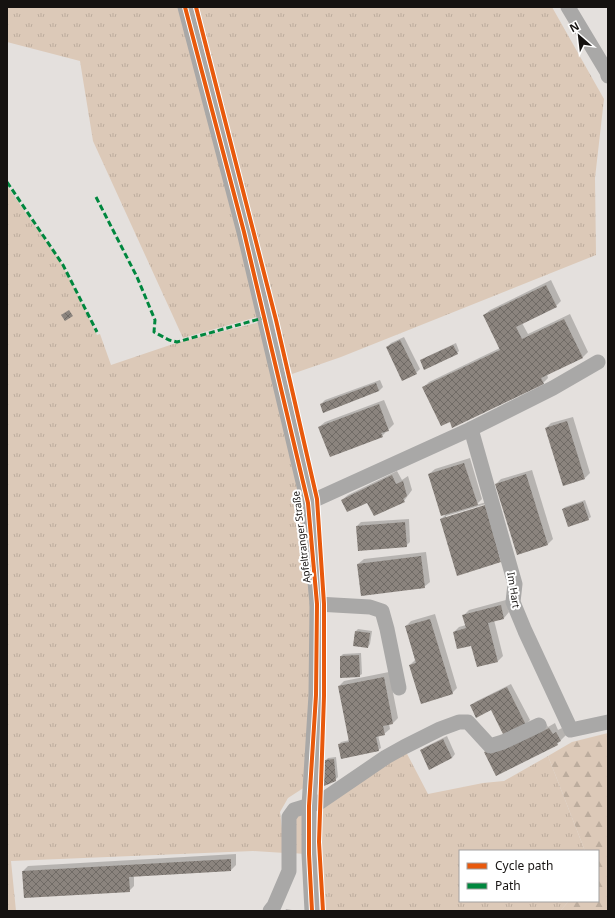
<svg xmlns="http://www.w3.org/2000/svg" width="615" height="918" font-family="'Noto Sans',sans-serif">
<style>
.grass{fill:url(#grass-tufts)}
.forest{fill:url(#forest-firs)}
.shadow{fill:#0003;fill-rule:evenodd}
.building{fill:url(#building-cross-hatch)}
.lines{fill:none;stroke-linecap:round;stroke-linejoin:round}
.minor{stroke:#a9a8a7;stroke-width:15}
.quiet{stroke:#00873e;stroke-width:3;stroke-dasharray:6 3;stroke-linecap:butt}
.cycleway-casing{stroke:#fff;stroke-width:6}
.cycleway{stroke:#e8590c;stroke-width:4}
.labels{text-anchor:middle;stroke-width:4;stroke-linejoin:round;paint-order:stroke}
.street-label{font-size:10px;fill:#151210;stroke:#fff}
</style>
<defs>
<pattern id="grass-tufts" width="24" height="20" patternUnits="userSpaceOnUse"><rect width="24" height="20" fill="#dcc9b8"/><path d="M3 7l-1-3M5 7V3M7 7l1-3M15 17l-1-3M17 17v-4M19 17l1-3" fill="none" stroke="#bcac9d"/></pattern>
<pattern id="forest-firs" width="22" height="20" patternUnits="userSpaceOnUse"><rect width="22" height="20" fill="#dcc9b8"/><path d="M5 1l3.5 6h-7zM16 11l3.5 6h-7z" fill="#bcac9d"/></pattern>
<pattern id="building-cross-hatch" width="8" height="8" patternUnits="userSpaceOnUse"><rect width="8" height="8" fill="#8b847e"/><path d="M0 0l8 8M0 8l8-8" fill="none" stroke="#706b66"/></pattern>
</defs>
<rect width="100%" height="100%" fill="#e4e0dd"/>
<g class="grass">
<polygon points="7,7 182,7 260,316 183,338 93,141 80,61 7,42"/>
<polygon points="199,7 552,7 604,99 595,178 596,255 341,357 292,374 254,229"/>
<path d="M7,185c17,27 37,51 54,78 13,23 24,48 36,72l3,-1 11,31 65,-22 84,-21 44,182 8,102v90l-7,91 -17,11 -8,14 5,41 -32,-2 -242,10 5,50h-9z"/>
<polygon points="404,748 428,794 483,783 504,781 548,756 585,851 460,851 460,901 569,901 560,911 324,911 321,870 322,803"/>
<polygon points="299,814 305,814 304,854 293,853 293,821"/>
</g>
<polygon class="forest" points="608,733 608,911 560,911 569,901 598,901 598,851 585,851 548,756 572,742"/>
<g class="shadow">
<polygon points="551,280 561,301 556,306 522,323 528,334 570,314 588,352 583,357 547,374 548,378 543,383 450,420 424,387 429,382 500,348 484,315 490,310"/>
<polygon points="404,337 420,369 416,373 387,347 391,343"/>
<polygon points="456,343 459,351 457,353 424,358"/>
<polygon points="380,380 383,387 379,391 321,404 325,400"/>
<polygon points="384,400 394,424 382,436 319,427 325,422"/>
<polygon points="573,417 590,473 585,478 546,428 551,423"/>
<path d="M470,458l12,41 -6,6 14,-4 16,55 -65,-37 5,-5 -17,-40 6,-5zM489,503l1,2 -44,13v-2z"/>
<polygon points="532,470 553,539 548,544 518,554 496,484 501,479"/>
<polygon points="397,471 402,480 408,476 412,490 404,501 342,500 348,495"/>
<polygon points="585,500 591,517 588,519 563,509 565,507"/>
<polygon points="409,519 410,542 406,546 357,526 361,522"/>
<polygon points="426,552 430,582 424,587 358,564 364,559"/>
<polygon points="506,600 509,612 504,618 494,620 503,656 498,661 454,632 459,627 466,625 464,615 469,610"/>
<polygon points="435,614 457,688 452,693 410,665 415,660 406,626 411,621"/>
<polygon points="358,629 372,631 370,644 368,647 356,631"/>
<polygon points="361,653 362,674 359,676 341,656 343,654"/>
<polygon points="389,672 398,718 393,723 389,724 390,729 384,734 378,735 381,748 378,750 339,745 341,742 350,740 339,686 344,681"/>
<polygon points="511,684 530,720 526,724 492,709 471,706 475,702"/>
<polygon points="544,720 548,727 555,723 558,730 562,728 566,735 557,744 490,747"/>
<polygon points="447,736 455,754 452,758 421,751 425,747"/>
<polygon points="336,757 338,777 335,780 326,760 328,758"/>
<polygon points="236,854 236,865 231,870 134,875 134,886 129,891 23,871 28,866"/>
<polygon points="286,909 292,910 292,911 285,911"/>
</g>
<g class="building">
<polygon points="546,285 557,307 516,327 522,339 564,319 583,358 541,378 544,384 452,428 450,422 441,426 422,387 500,350 483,315"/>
<polygon points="69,310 73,316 65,321 61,315"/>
<polygon points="400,340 417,374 402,381 386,347"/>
<polygon points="453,345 458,354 424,370 420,360"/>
<polygon points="376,383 379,391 323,413 320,404"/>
<polygon points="379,404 389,431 381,433 383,437 330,457 318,427"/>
<polygon points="567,421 585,479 563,486 545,428"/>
<polygon points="464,463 478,505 441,516 428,474"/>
<polygon points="526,474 548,545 517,555 495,484"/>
<polygon points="392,475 396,484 403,481 407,496 403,499 405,502 374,516 367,503 347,512 341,500"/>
<polygon points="583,502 589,520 568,527 562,509"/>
<polygon points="485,505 501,562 457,576 440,519"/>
<polygon points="405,522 407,547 358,551 356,526"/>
<polygon points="421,556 425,588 361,596 357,564"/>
<polygon points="501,605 504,619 488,623 498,662 477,667 471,646 457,649 453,632 466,628 462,615"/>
<polygon points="430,619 453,694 421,704 409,665 416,663 405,626"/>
<polygon points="355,631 370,633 368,648 353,646"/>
<polygon points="359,655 360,677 340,678 340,656"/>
<polygon points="384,677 393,724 383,726 385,735 376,737 379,751 341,759 338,744 349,742 338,686"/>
<polygon points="507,687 526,725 504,736 491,710 476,718 470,705"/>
<polygon points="539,725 543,731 549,728 553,734 556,732 561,741 557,743 558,745 496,776 484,752"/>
<polygon points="443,739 452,758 429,770 420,750"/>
<polygon points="334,759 336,781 324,786 325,760"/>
<polygon points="231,859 231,871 129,877 130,892 24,898 22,871"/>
</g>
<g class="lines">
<g class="minor">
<polyline points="185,7 244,232 308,503 317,604 316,695 309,806 309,854 312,911"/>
<polyline points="568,7 607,72 608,76"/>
<polyline points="471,429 515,584 513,602 525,631 571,730 608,722"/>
<polyline points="308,503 471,429 553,388 598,362"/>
<polyline points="317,604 370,607 382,611 387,629 399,688"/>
<polyline points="270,911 274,906 289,871 289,817 294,810 320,802 386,757 404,747 440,729 459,722 468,722 490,746 503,742 539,725"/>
</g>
<g class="quiet">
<polyline points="7,182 63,265 97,332"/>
<polyline points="96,197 137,277 155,320 154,332 169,340 177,342 263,318"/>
</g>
<g class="cycleway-casing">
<g id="cycleway">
<polyline points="185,7 244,232 308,503 317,604 316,695 309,806 309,854 312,911"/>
<polyline points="196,7 276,320 317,499 324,604 324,696 319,842 323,911"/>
</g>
</g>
<use href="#cycleway" class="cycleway"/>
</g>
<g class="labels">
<g class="street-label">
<text transform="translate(301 537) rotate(-97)" y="4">Apfeltranger Straße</text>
<text transform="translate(514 590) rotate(81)" y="4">Im Hart</text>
</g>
</g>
<rect width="615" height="918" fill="none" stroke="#151210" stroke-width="16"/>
<rect x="459" y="850" width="140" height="52" fill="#ffffff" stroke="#a1a09f"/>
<rect x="467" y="863" width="20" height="6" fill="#e8590c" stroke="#a1a09f"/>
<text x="495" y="870" font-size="12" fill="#151210">Cycle path</text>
<rect x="467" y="883" width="20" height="6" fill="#00873e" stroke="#a1a09f"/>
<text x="495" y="890" font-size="12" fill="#151210">Path</text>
<g transform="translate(579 36) rotate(332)" stroke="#ffffff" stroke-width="3" paint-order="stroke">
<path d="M0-3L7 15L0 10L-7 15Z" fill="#151210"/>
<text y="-6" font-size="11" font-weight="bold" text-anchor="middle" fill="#151210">N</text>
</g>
</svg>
